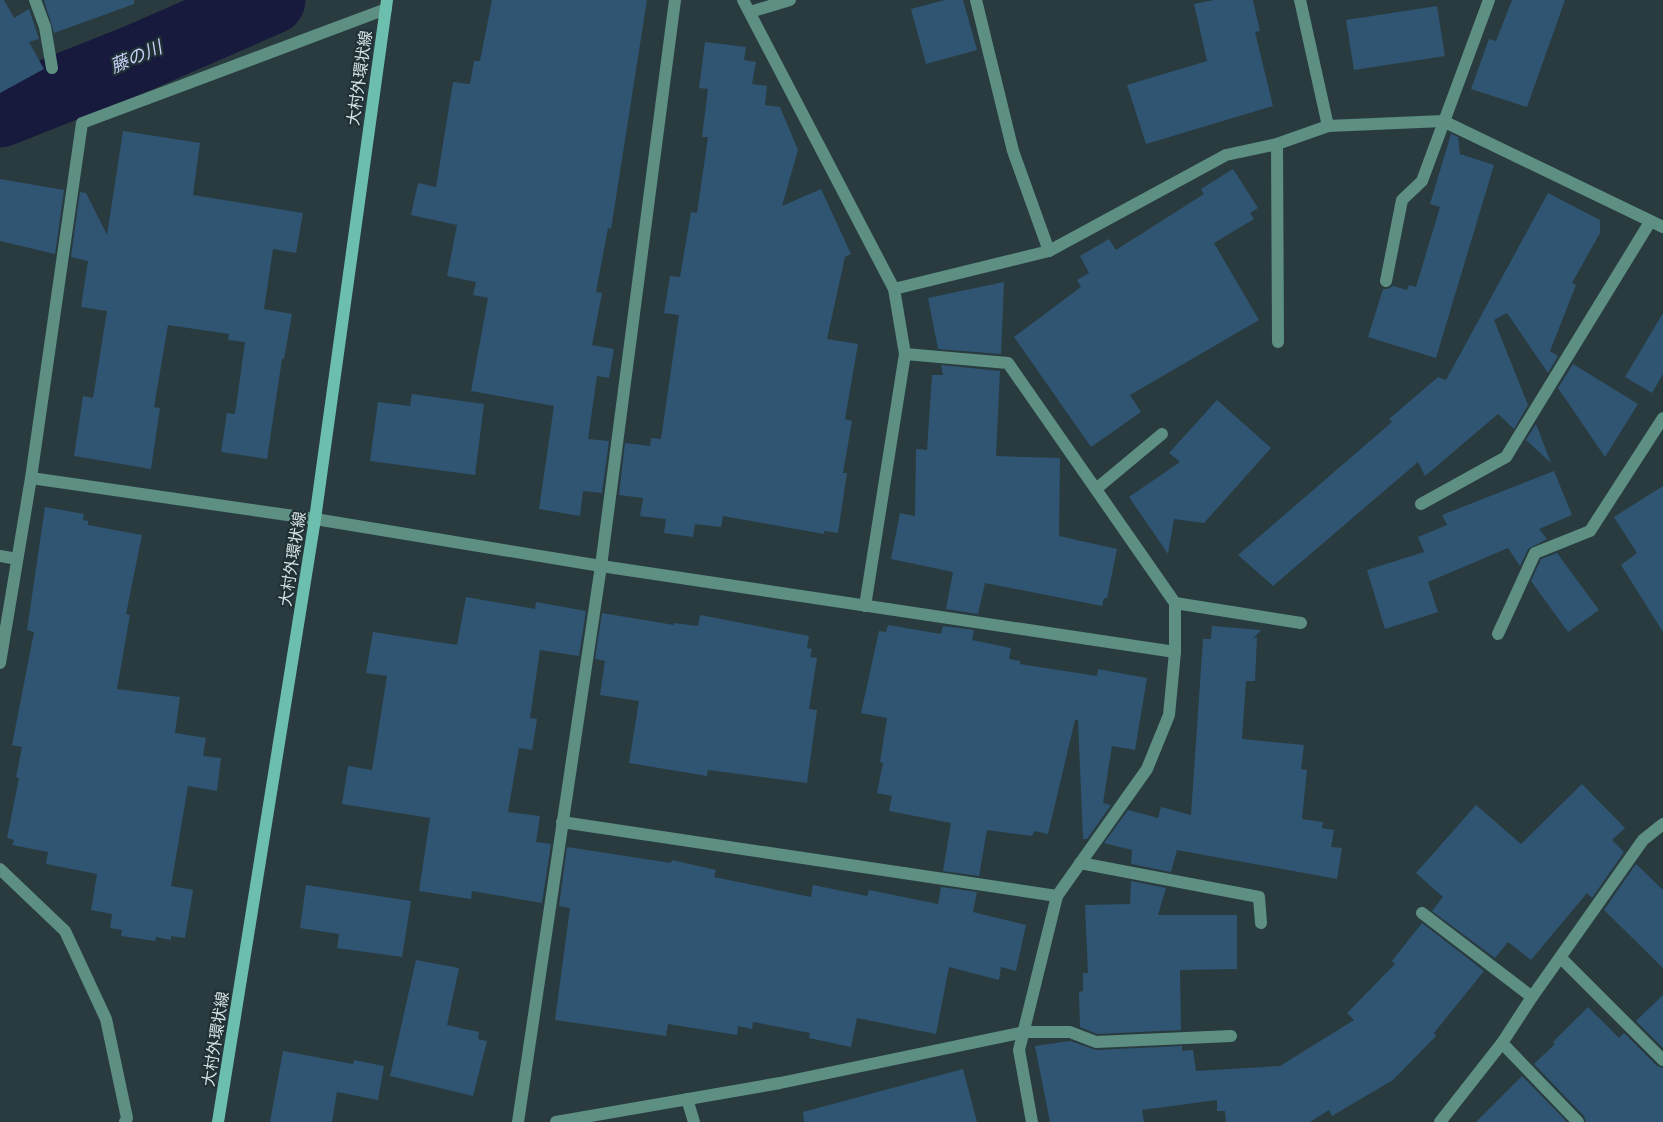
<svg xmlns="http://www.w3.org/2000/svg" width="1663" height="1122" font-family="'Open Sans','Noto Sans JP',sans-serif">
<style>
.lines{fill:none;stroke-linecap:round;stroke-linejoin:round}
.river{stroke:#171a3c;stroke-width:69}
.building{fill:#2f5572}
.lane{stroke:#5d8f83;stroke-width:12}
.street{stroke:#5d8f83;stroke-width:12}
.secondary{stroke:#6dbfad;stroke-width:12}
.labels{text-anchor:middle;stroke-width:4.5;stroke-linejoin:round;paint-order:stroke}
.street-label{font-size:16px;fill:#d8e3e6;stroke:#1f3135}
.water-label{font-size:18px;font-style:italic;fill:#c8d0f9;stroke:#1f3135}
</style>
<rect width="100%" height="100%" fill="#293b3f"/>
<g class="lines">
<polyline class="river" points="0,113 136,59 271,0"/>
</g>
<g class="building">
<polygon points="0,0 4,0 14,18 29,9 39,39 29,42 44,69 0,93"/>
<polygon points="44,0 134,0 134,4 54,33"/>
<polygon points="492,0 647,0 611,229 608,228 596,292 602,293 592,345 614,349 609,378 597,376 588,439 609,441 602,493 583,491 580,516 539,509 554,406 471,391 488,298 473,295 476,282 447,276 457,225 411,215 418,183 436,187 453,82 470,84 474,61 480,61"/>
<polygon points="945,0 963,0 977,50 926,64 911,9"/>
<polygon points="1214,0 1253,0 1260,31 1255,32 1273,106 1146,144 1127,85 1207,61 1194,4"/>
<polygon points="1512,0 1565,0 1527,107 1471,89 1489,39 1496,41"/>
<polygon points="1437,6 1445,56 1354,70 1346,20"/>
<polygon points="705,42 746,47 744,60 756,62 752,84 767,86 765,105 780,107 798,150 782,206 821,189 851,254 845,257 827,339 858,344 845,419 852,421 843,473 847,473 838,533 824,531 824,534 723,516 721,527 695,524 693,537 664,533 666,519 640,516 643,498 619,495 625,443 650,446 651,438 661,439 679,315 664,313 670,276 680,277 691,212 697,213 708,137 702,137 708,89 699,88"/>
<polygon points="123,131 200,143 193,195 303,213 296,253 273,249 264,309 292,314 284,359 282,359 267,459 221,452 227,413 235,414 245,342 228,340 229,334 168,325 154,407 160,408 151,469 74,456 83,396 93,398 107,311 81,307 88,261 71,257 80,192 86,193 107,235"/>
<polygon points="1451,134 1458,137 1460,154 1494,165 1436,358 1368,337 1383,289 1388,289 1393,286 1407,290 1409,285 1416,287 1440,207 1430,204"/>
<polygon points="1233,169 1258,208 1250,213 1254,219 1214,243 1259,320 1130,395 1141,412 1091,447 1014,337 1081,287 1077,280 1089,273 1080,256 1109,239 1116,250 1204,194 1201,189"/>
<polygon points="0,179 64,190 55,254 0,241"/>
<polygon points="1548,193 1600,220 1600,233 1572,283 1576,285 1550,351 1558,356 1548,373 1507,313 1494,320 1528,405 1514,429 1498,414 1425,476 1418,462 1273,586 1238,555 1392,422 1389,419 1438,377 1446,380"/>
<polygon points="1004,282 1001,354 938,349 928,298"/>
<polygon points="1663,313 1663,374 1652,393 1625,377"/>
<polygon points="1573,364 1638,404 1605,457 1558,388"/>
<polygon points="941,365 1000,371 996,456 1060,458 1059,536 1117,549 1107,598 1104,598 1102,606 985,583 978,614 946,609 953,572 891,559 900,513 915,516 916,449 927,450 932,375 943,375"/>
<polygon points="412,394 484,404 475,475 370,461 378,402 410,406"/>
<polygon points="1217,400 1271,448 1204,523 1174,519 1168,554 1129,497 1180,462 1169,453"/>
<polygon points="1536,424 1551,463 1526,440"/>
<polygon points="1554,471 1572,515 1539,529 1547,539 1528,549 1520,566 1508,548 1428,582 1438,612 1385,629 1367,570 1424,552 1418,537 1447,525 1442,515"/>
<polygon points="1663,486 1663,632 1621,565 1637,553 1614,517"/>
<polygon points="45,507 84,514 83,520 88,521 88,525 142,535 126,614 130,615 117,689 180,697 175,733 206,738 203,756 221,758 217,791 188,786 171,886 193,890 185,938 171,936 171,940 156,937 155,941 121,936 122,930 110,928 112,914 91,910 97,874 46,864 48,852 12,845 14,840 7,838 19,778 16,777 22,747 12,745 34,632 27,630"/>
<polygon points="1557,553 1599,610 1568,632 1531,581 1541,559"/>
<polygon points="466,597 535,609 536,602 586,611 579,656 540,650 530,718 537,719 532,750 519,748 508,812 540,816 536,842 551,844 542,903 472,891 471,899 419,891 430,818 342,804 348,766 372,770 387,676 366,673 373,632 457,645"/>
<polygon points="602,613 674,625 674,623 698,626 700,615 809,636 807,648 812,649 810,657 817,658 809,709 817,710 807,783 708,770 707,776 629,763 639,701 600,695 605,661 595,659"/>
<polygon points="888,625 941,634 943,626 974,630 972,640 1011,648 1009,659 1020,661 1020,664 1097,676 1098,669 1147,678 1135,750 1112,746 1103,803 1111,805 1087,839 1083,839 1078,720 1075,720 1048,834 1034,831 1032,836 987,830 979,876 943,871 951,823 889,811 892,796 877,793 883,763 880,762 887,718 861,713 879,631 886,632"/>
<polygon points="1212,626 1261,630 1253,639 1257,637 1255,681 1246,681 1242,739 1304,745 1301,769 1307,770 1302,819 1323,822 1322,828 1334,830 1331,847 1342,848 1337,879 1177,850 1171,872 1131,864 1132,850 1104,843 1128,810 1158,818 1161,807 1191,815 1203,639 1211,639"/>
<polygon points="1582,784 1625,828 1612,840 1624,852 1592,898 1587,893 1531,960 1508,942 1495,958 1432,911 1443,897 1416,873 1476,805 1521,844"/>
<polygon points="567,847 671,863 672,860 716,870 714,877 811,897 813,885 867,896 869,890 938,904 941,887 977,892 973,912 1026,925 1016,971 1001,967 999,980 949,967 936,1034 857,1018 851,1047 809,1038 810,1033 753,1022 752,1029 738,1026 737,1035 668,1024 666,1036 555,1020 570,908 559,906"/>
<polygon points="1636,864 1663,890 1663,968 1604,910"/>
<polygon points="1131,881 1166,888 1158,915 1237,915 1237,969 1180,970 1181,1030 1097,1034 1080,1027 1079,992 1083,991 1083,973 1088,973 1085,905 1130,904"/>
<polygon points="306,885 411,901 402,957 337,948 339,934 300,928"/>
<polygon points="1422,923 1484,971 1434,1033 1436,1036 1393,1080 1332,1116 1329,1110 1310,1122 1226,1122 1225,1111 1217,1111 1217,1100 1142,1110 1144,1122 1050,1122 1035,1046 1070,1041 1096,1050 1182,1046 1182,1051 1193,1050 1196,1071 1280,1066 1354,1020 1347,1013 1395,964 1392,961"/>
<polygon points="416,960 459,968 447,1025 479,1032 478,1039 487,1041 473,1096 390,1076"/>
<polygon points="1663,995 1663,1048 1636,1021"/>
<polygon points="1588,1007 1619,1038 1624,1033 1657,1066 1663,1068 1663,1122 1586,1122 1584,1116 1534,1064 1555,1044 1553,1042"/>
<polygon points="283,1051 353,1064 354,1060 384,1066 378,1100 337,1092 332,1122 270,1122"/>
<polygon points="963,1069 977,1122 804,1122 803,1112"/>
<polygon points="1522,1076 1567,1122 1476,1122"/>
</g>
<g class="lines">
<polyline class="lane" points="0,556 17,559"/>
<g class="street">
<polyline points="35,0 45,27 52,68"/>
<polyline points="743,0 894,289 905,354 865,606"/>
<polyline points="976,0 1013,151 1049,251"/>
<polyline points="1300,0 1328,126"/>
<polyline points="750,12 790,0"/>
<polyline points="1277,144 1278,342"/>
<polyline points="1386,281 1402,200 1422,181 1489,0"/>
<polyline points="894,289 1049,251 1226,155 1277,144 1328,126 1443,121 1663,227"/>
<polyline points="905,354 1008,363 1175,603 1175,652 1169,715 1147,769 1057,896 1019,1050 1032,1122"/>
<polyline points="31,478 315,519 601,566 1175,652"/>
<polyline points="1096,489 1162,434"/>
<polyline points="1421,504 1506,457 1650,222"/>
<polyline points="1175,603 1301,623"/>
<polyline points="1498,634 1535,553 1590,531 1663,418"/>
<polyline points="0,663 31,478 82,123 386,9"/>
<polyline points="562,822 1057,896"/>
<polyline points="1080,863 1259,897 1261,923"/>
<polyline points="0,869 65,931 106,1019 127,1118 125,1122"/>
<polyline points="1422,913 1532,997"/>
<polyline points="1561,958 1663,1060"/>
<polyline points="1502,1043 1578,1122"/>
<polyline points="687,1099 694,1122"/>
<polyline points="518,1122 601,566 675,0"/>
<polyline points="556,1122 780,1083 1025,1032 1070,1032 1096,1042 1231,1036"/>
<polyline points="1440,1122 1502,1043 1532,997 1643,840 1663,824"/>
</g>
<polyline class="secondary" points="218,1122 315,519 387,0"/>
</g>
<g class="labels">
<g class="street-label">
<text transform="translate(359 78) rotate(-82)" y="6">大村外環状線</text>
<text transform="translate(292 559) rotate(-81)" y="6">大村外環状線</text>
<text transform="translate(215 1039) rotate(-81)" y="6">大村外環状線</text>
</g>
<g class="water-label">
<text transform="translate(136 57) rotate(-23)" y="6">藤の川</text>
</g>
</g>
</svg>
